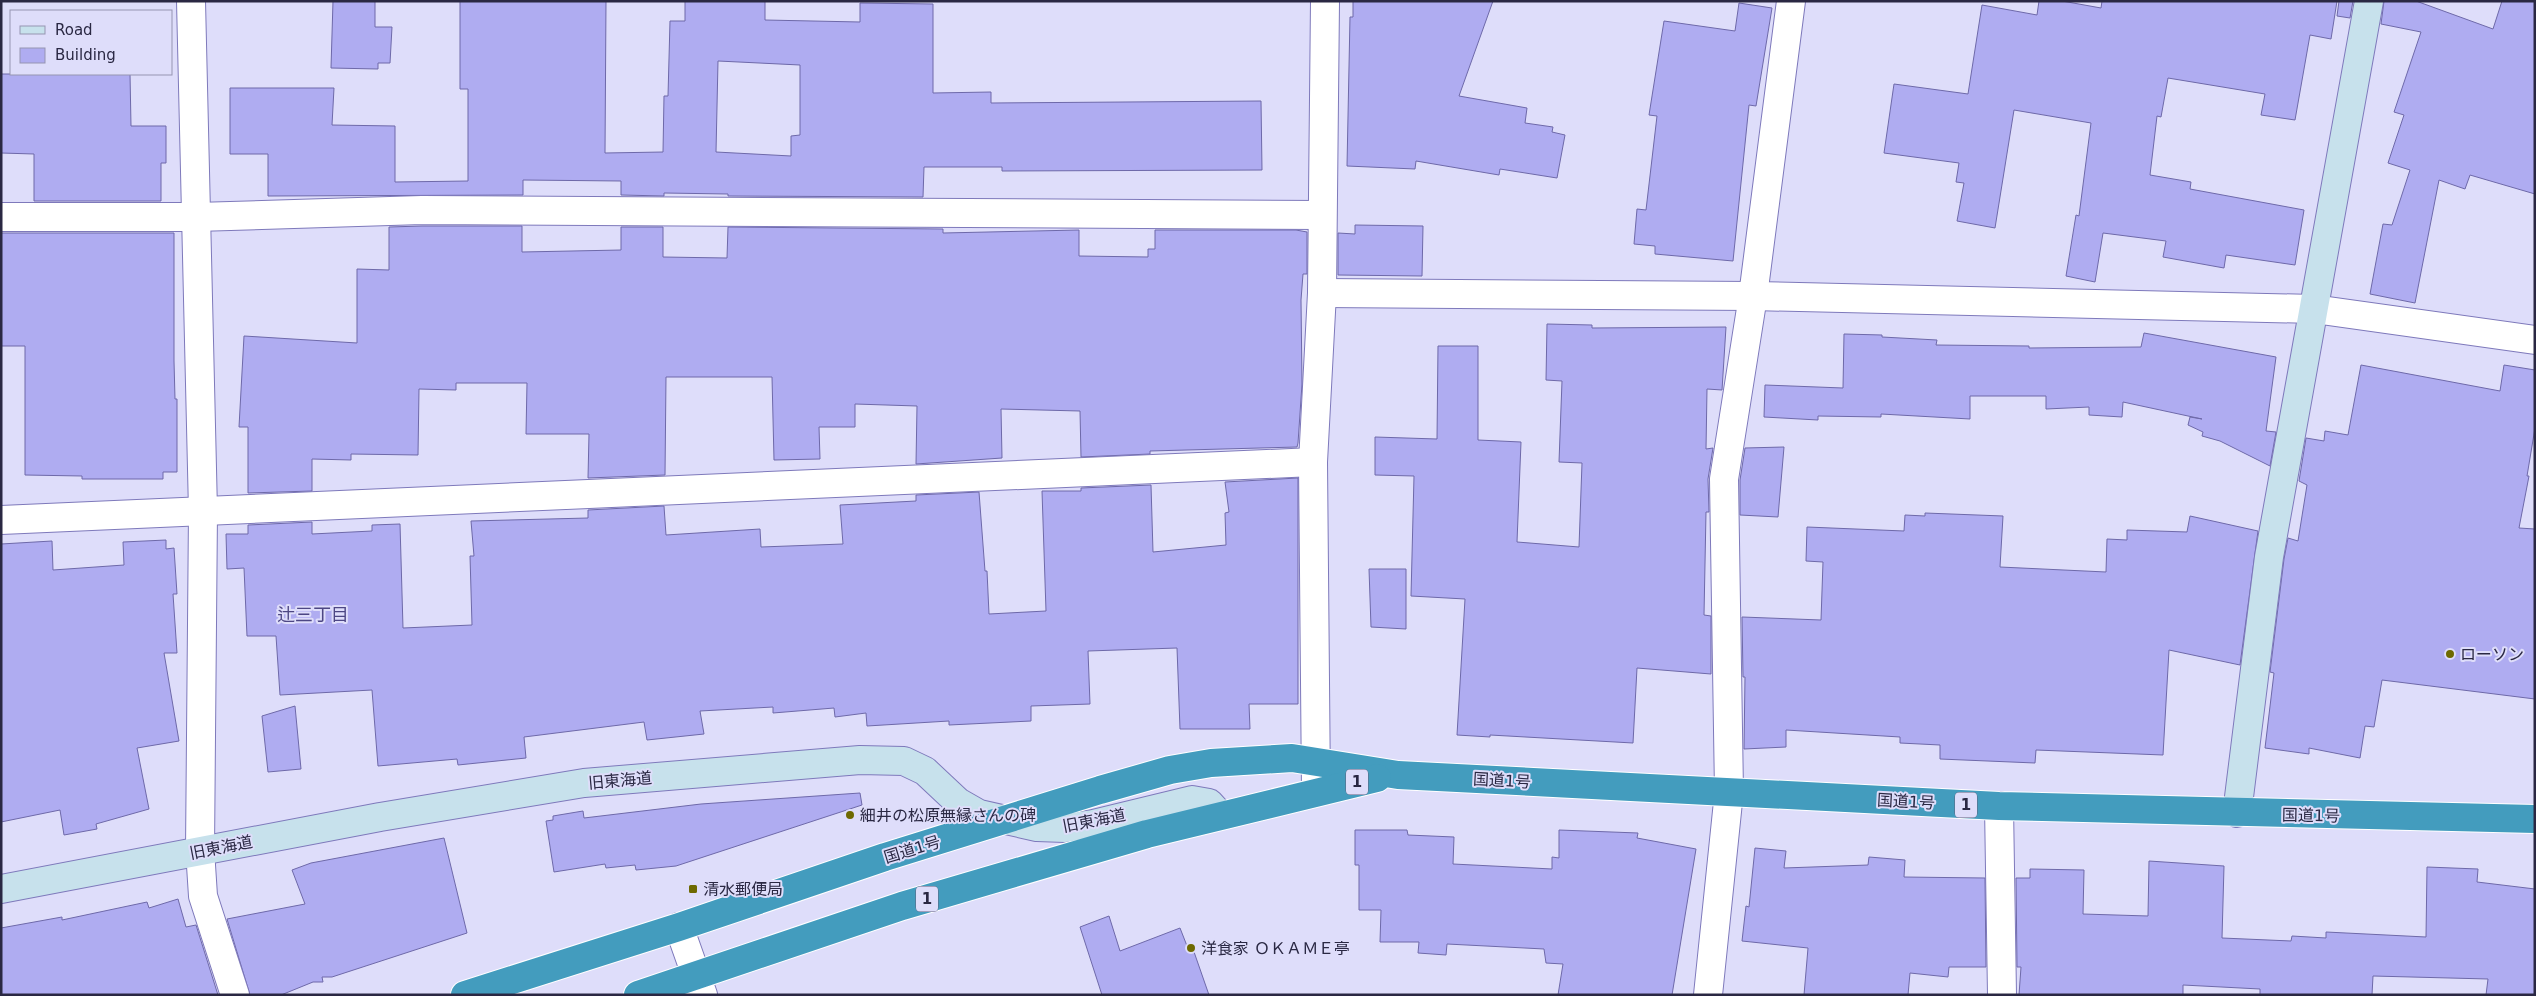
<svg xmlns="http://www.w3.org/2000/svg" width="2536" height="996" font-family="'DejaVu Sans','Noto Sans JP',sans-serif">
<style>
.building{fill:#afacf1;stroke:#6e69a9;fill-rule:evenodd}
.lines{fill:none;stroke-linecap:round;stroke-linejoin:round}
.street-casing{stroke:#7e79bb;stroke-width:30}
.secondary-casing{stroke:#7e79bb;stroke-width:30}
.highway-casing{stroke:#fff;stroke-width:30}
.street{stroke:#fff;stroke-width:28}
.secondary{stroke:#c7e1ec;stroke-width:28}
.highway{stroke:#439cbe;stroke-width:28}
.poi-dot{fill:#6e6901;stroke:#deddfa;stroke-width:2}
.labels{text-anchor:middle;stroke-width:4;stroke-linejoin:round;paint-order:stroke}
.shield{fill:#deddfa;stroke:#605e7a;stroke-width:1}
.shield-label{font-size:15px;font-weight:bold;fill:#2a2843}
.poi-label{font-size:16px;fill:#2a2843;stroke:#deddfa;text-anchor:start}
.street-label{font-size:16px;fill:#2a2843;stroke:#deddfa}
.neighbourhood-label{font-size:18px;fill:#4d4784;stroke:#deddfa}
</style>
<rect width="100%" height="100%" fill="#deddfa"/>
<g class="building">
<polygon points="333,1 375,1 375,27 392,27 390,63 378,63 378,69 331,68"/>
<path d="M460,1h146l-1,152 58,-1 1,-56h4l2,-75h15v-20h80v19l95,2v-19l73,1v89l58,-1v11l270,-2 1,69 -260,1v-4h-78l-1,30 -195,-1v-2l-64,-1v3l-43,-1v-14l-98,-1v15l-255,1v-42h-38v-66h104l-2,37 63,1v56l73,-1v-92h-8zM718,61l82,4v70l-9,1v20l-75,-4z"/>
<polygon points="1353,1 1493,1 1459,96 1527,108 1525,123 1553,127 1552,132 1565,135 1557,178 1500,169 1499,175 1416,161 1415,169 1347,166 1350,17 1353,17"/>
<polygon points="2039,1 2062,1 2101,8 2102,1 2337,1 2331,39 2310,35 2295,120 2261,115 2265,94 2168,78 2161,117 2157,116 2150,175 2191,182 2190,189 2304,210 2295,265 2226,255 2224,268 2163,257 2166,241 2103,233 2095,282 2066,276 2076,215 2079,216 2091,123 2014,110 1995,228 1957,221 1964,183 1956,182 1959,163 1884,153 1894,84 1968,94 1982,5 2037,15"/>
<polygon points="2339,1 2353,1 2350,18 2337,16"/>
<polygon points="2384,1 2416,1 2493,29 2502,1 2535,1 2535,194 2470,175 2465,189 2439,180 2415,303 2370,294 2383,224 2392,225 2410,170 2388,163 2404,115 2394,112 2421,32 2381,24"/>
<polygon points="1739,3 1772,8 1756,106 1749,105 1733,261 1655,254 1655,246 1634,244 1637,209 1646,210 1657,116 1649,115 1664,21 1735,31"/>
<polygon points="1,74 130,74 131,126 166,126 166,163 161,163 161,201 34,201 34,154 1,153"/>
<polygon points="1355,225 1423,226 1422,276 1338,275 1338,233 1355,234"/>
<polygon points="422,226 522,226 522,252 621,250 621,227 663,227 663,257 727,258 728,227 943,229 943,233 1079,230 1079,256 1148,257 1148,249 1155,249 1155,230 1296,230 1307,232 1307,274 1303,274 1301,300 1302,384 1298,443 1297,447 1150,451 1150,454 1081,457 1080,411 1001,409 1002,458 916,464 917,406 855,404 855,427 819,427 820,459 774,460 772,377 666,377 665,475 588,478 589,434 526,434 527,383 456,383 456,390 419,389 418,455 351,454 351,460 312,459 312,491 248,493 248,427 239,427 244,336 357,343 357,269 389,270 389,227"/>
<polygon points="1,233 174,233 174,361 175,399 177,399 177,472 163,472 163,479 82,479 82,476 25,475 25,346 1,346"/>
<polygon points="1547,324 1592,325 1592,328 1726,327 1722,390 1707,389 1706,449 1713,448 1708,479 1709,512 1706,512 1704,615 1711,616 1711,674 1637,668 1633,743 1490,735 1490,737 1457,735 1465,599 1411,596 1414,476 1375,475 1375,437 1437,439 1438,346 1478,346 1478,440 1521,442 1517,542 1579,547 1582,463 1559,462 1562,381 1546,380"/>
<polygon points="2144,333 2276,357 2266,431 2276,432 2270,466 2220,441 2202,436 2203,432 2188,425 2190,417 2202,419 2123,402 2122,417 2089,415 2089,407 2046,409 2046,396 1970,396 1970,419 1881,414 1881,417 1818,416 1818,420 1764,417 1765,385 1843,388 1844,334 1882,335 1882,337 1937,340 1936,345 2029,346 2029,348 2141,347"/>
<polygon points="2361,365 2500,391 2504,365 2535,370 2535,428 2527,476 2529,476 2519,528 2535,529 2535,699 2382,680 2374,727 2365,726 2360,758 2309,748 2309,754 2265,748 2274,673 2270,672 2284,559 2288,538 2298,541 2307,485 2299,481 2306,438 2324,441 2325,431 2348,435"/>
<polygon points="1784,447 1778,517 1740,515 1740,480 1745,448"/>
<polygon points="1298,478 1298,704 1249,704 1250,729 1180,729 1177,648 1088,651 1090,704 1031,706 1031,721 949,725 949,721 867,726 866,713 835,717 834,708 773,713 773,707 700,711 704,734 647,740 644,722 524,737 526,758 458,765 457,759 378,766 372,690 280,695 276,636 247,636 244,568 227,569 226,534 248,534 248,525 312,522 312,534 372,531 372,525 400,524 403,628 472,625 470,556 474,556 471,521 588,518 588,510 664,506 666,535 760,529 761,547 843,544 840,505 916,501 916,495 979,492 985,571 987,571 989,614 1046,611 1042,491 1081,491 1081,488 1151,485 1153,552 1226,545 1225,513 1229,512 1225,482"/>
<polygon points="1925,513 2003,516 2000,567 2106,572 2107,539 2127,540 2127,530 2187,532 2190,516 2258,531 2240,665 2169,650 2163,755 2036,750 2035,763 1940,759 1940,745 1900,743 1900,737 1786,730 1786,747 1744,749 1745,677 1743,677 1742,617 1821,620 1823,562 1806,561 1807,527 1904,531 1905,515 1925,516"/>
<polygon points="166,540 166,549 174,548 177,594 173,594 177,653 164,653 179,741 137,748 149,809 96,824 97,829 64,835 60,810 1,822 1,544 52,541 53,570 124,565 123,542"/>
<polygon points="1369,569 1406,569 1406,629 1371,627"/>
<polygon points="295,706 301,769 268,772 262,716"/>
<polygon points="860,793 862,805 676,866 636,870 635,865 606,868 605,864 554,872 546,821 553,820 553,816 583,811 584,818 701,804"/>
<polygon points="1355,830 1407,830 1408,835 1454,837 1453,864 1552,869 1552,857 1559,858 1559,830 1638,833 1637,838 1696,849 1672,995 1558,995 1563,964 1546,963 1544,949 1447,944 1446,955 1418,953 1419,942 1380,942 1381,910 1359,910 1359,865 1355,865"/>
<polygon points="444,838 467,933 332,977 322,977 323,982 313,982 281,995 250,995 227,919 305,904 292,870 311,863"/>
<polygon points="1755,848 1786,851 1784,868 1868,865 1869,857 1905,860 1904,877 1985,878 1986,967 1949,967 1948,977 1910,973 1908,995 1804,995 1808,948 1742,941 1746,906 1749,907"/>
<polygon points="2149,861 2224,866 2222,938 2291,941 2292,936 2326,938 2326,932 2426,937 2427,867 2478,869 2477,882 2535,889 2535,995 2486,995 2488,979 2373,976 2372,995 2260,995 2260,989 2183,985 2183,995 2019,995 2021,967 2017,967 2016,878 2030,878 2030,869 2084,870 2083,914 2148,916"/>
<polygon points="178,899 186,927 196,925 218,995 1,995 1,928 62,917 62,920 147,902 149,908"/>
<polygon points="1109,916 1120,951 1180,928 1189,951 1193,949 1209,995 1102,995 1080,927"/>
</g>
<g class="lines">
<g class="street-casing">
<g id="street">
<polyline points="191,1 203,511 200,850 203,896 235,995"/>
<polyline points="1,217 196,217 422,210 1322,215"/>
<polyline points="1322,293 1753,296 2314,309 2535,340"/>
<polyline points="1,520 1313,462"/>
<polyline points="1316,791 1313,462 1322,293 1325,1"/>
<polyline points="1999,806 2002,995"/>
<polyline points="679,927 703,995"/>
<polyline points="1708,995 1729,792 1724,479 1753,296 1791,1"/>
</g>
</g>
<g class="secondary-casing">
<g id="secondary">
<polyline points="2237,813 2269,557 2369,1"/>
<polyline points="1,889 380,817 584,783 860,760 904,761 925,771 958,802 979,814 1037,827 1065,828 1093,824 1192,800 1209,803 1220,815"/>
</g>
</g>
<g class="highway-casing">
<g id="highway">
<polyline points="465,995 679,927 885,857 1100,790 1170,770 1211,763 1292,758 1398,775 1999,806 2535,819"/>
<polyline points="638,995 902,906 1147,834 1377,778"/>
</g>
</g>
<use href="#street" class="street"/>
<use href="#secondary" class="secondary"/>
<use href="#highway" class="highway"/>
</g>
<g class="poi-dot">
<circle cx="2450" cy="654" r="5"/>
<circle cx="850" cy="815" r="5"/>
<rect x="688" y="884" width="10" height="10" rx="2.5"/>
<circle cx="1191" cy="948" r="5"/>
</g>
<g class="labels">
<g class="shield">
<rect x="1346" y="769.5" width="22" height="25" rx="4"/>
<rect x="1955" y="792.5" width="22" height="25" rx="4"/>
<rect x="916" y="886.5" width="22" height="25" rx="4"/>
</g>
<g class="shield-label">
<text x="1357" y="787">1</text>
<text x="1966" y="810">1</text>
<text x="927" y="904">1</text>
</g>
<g class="poi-label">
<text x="2460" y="660">ローソン</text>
<text x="860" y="821">細井の松原無縁さんの碑</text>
<text x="703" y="895">清水郵便局</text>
<text x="1201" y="954">洋食家 ＯＫＡＭＥ亭</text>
</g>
<g class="street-label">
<text transform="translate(620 780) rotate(-5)" y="6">旧東海道</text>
<text transform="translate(1502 780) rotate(3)" y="6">国道1号</text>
<text transform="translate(1906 801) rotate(3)" y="6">国道1号</text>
<text transform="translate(2311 815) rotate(1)" y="6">国道1号</text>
<text transform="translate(1094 820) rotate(-11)" y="6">旧東海道</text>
<text transform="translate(221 847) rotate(-11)" y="6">旧東海道</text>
<text transform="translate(912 849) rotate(-17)" y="6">国道1号</text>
</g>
<g class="neighbourhood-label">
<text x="313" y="621">辻三丁目</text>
</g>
</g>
<rect width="2536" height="996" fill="none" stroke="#2a2843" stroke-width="5"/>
<rect x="10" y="10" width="162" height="65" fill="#deddfa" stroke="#9695b1"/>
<rect x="20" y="26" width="25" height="8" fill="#c7e1ec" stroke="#9695b1"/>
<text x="55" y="35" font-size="15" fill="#2a2843">Road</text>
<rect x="20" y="48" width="25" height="15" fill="#afacf1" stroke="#9695b1"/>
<text x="55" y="60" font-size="15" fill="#2a2843">Building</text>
</svg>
